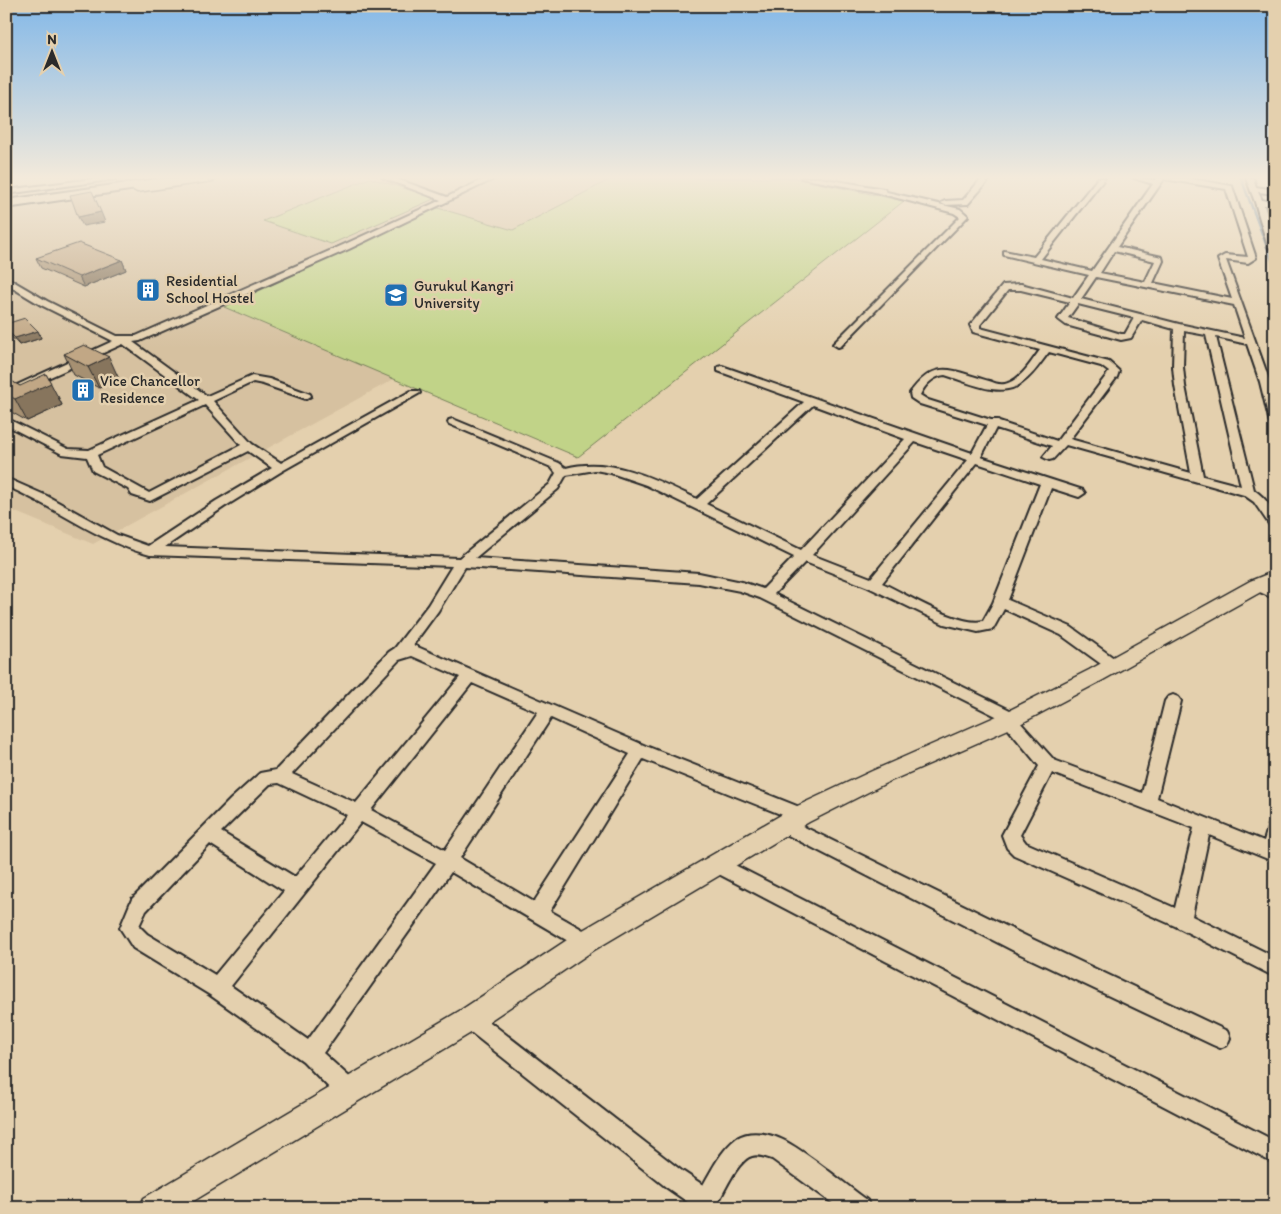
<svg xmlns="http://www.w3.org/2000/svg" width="1281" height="1214" font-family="Itim,sans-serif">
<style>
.built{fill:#d6c1a0}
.green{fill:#c1d388;stroke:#767f5a}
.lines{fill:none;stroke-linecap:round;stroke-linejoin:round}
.stream{stroke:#66839c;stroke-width:2.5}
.minor-casing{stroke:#2b2b2b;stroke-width:4}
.tertiary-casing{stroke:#2b2b2b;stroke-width:3}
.trunk-casing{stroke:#2b2b2b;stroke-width:4}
.minor{fill:#e4d0ae;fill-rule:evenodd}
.tertiary{fill:#e4d0ae;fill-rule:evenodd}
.trunk{fill:#e4d0ae;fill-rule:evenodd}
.wall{fill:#a69072;stroke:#2b2b2b}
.shaded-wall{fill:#87755d;stroke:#2b2b2b}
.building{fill:#c1a785;stroke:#2b2b2b}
.labels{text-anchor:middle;stroke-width:5;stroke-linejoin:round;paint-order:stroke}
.far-poi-label{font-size:15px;fill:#2b2b2b;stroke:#e4d0ae;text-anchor:start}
</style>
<rect width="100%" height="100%" fill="#e4d0ae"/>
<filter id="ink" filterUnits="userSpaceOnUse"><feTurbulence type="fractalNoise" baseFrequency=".02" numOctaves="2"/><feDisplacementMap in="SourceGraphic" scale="10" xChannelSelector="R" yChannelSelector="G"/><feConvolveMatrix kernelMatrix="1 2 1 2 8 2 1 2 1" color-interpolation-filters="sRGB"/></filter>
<g filter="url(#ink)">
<polygon class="built" points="239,178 818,178 813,182 904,201 578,457 394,379 93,544 6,508 6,210"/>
<g class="green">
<polygon points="370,178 436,198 331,244 263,221"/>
<polygon points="613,178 794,178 904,201 578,457 224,307 438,208 513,230"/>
</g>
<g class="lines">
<polyline class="stream" points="1241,178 1275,268"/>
<g class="minor-casing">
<g id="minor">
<polygon points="100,178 124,178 6,194 6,190"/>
<path d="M383,178h11l53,19 39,-19h10l-147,71 -209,92 -7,1 74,54 45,-20 17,3 41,15 1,2 -5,3 -43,-15 -10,-2 -40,19 39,43 29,19 130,-72h8l1,2 -138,78 -58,36 -59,40 294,11 91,-74 6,-11 -5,-6 -102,-43 -1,-2 1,-2 4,-1 106,44 7,5c46,-12 91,12 131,31l107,-97 -86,-31v-4l4,-1 250,87 15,-28 -67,-21 -9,-6 -1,-5c26,-36 42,-22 79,-12 6,2 12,5 19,2 14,-5 23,-21 32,-33l-67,-18 -3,-7 2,-2 31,-38 18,-1 52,14 16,-23 -85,-20v-4l30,6 64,-79h7l-64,81 51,12 61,-87 -19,-6 22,2 1,-2h29l46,8 24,72 -8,5 -22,-3 44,122 5,18v26l-5,-3 -10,-41 -13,-38 -31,-7 38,153c14,10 21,20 21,38l-4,-1 -17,-25 -10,-7 -178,-50 -13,14 -4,1 -6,-3 9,-11 -56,-18 -15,29 102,33 2,3 -6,4 -28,-9 -43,112 63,27 47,34 2,4 -2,4 -5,2 -5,-2 -47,-34 -57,-26 -11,20 -15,3 -34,-8 -76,-37 -63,-25 -31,32 244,120 3,4 -2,3 35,39 88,33 23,-92 3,-4 5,-2 5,2 3,4 -24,97 107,43 5,-17 6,-3v41l-66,-27 -17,81 83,41v20l-100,-51 -161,-71 -7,-7 -5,-13 37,-69 -35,-42 -2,-5 -242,-121 -20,-7 -41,-8 -234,-16 -27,44 -25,34 233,101 161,64 2,5 -2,5 -6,2 -6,-2 -152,-61 -93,152 42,24 2,7 -2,7 -7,2 -134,-79 -128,181 33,30 3,8 -3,8 -8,3 -8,-3 -37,-38 -93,-66 -77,-47 -13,-20 12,-29 99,-100 29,-26 16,-3 113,-118 6,-4 33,-43 24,-39 -302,-11c-53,-14 -94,-48 -144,-69v-8l41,18 70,39 31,11 68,-45 56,-33 -24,-17 -98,50 -18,-6 -4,-6 -35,-18 -6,-14 -25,-3 -56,-29v-7l62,31 21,1 110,-50 -76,-56 -117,53v-7l107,-49 -72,-36 -35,-21v-7l41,24 70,35h19l207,-91 98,-45zM1164,179l62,10 22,68 -23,-2 -7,4 14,40 -79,-16 10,-22 -1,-4 -45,-10zM1114,251l41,10 -10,21 -45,-9zM1096,277l138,28 11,33 -66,-14 -98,-25zM1008,290h13l49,12 -12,17 8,6 55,15 10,-2 11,-18 32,9 -1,38 2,19 16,87 -121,-34 47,-62 2,-6 -10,-9 -129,-34v-3zM1078,304l56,14 -9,16h-4l-53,-16zM1184,331l22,4 35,151 -38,-10 -18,-90 -2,-19zM1049,352l52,14 8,6 -52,69 -58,-19 -1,-2h-7l-63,-20 -8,-5c5,-10 13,-19 25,-20 23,7 57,25 78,7 11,-8 18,-20 26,-30zM205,405l36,40 -92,48 -47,-26 -5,-12zM813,405l92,34 -104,111 -95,-46zM915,442l53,18 -97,118 -59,-23zM977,463l63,21 -47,119 -10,18c-24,6 -77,-27 -101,-38zM595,470l16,3 35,12 148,72 -31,32 -21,-7 -43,-9 -224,-15 83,-69 8,-14zM412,656l48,21 -104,126 -64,-29 107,-114zM472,683l66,29 -93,138 -74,-40zM551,718l79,36 -96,148 -74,-44zM1052,773l142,55 -19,80 -149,-65 -6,-8zM279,783l68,32 -52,62 -74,-45 49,-48zM361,822l75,41 -128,177 -77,-54zM210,844l74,47 -69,84 -68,-41 -8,-8 7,-15z"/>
<polygon points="801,178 820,178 884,189 887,192 960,209 968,216 841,346 838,347 833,344 960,217 954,213 871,191"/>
<polygon points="982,178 989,180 968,204 945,205 941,203 945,201 963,200"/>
<polygon points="1246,178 1253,178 1256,187 1275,190 1275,194 1258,192 1262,200 1275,203 1275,207 1264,205 1275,243 1275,249 1268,247 1255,202"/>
<polygon points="1256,580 1275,588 1275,599 1251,588 1249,585 1251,582"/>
<polygon points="784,817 1028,937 1227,1031 1230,1038 1227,1045 1220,1048 1213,1045 1014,951 778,830 775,825 778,820"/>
<polygon points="717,856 1275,1141 1275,1164 711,870 708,864 711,858"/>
<path d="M470,1009l7,3 205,159 21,14c10,-17 18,-35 34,-47 13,-9 35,-4 48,3 27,15 57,41 82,59l3,8h-31l-67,-49c-7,-2 -14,-5 -20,-3 -15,4 -29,39 -37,52h-23v-3l-26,-18 -203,-161 -3,-7 3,-7z"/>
</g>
</g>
<g class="tertiary-casing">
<g id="tertiary">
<polygon points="191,178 217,178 213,181 137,192 132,189 137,186"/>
<polygon points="1275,571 1275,584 1103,680 1020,724 886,783 809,822 594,950 479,1028 182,1208 139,1208 144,1198 461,1010 576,934 793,808 872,771 1006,712 1089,670 1250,581"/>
</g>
</g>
<g class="trunk-casing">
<polygon id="trunk" points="164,178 197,178 192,181 6,208 6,200"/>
</g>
<use href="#minor" class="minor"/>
<use href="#tertiary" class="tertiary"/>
<use href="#trunk" class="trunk"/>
</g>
<g class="wall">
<polygon points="36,258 122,260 126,270 84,287 41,268"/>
<polygon points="6,324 38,331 41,338 19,345 7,332"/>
<polygon points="64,354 119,379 99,388 74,375"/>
<polygon points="6,378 20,386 58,396 62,405 27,421 6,409"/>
</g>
<g class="shaded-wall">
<polygon points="101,212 105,222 83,226 78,217"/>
<polygon points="122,260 126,270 84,287 79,277"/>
<polygon points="38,331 41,338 19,345 15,338"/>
<polygon points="109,357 119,379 99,388 88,367"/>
<polygon points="46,374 62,405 27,421 15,399"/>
</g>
<g class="building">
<polygon points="92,191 101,212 78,217 70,195"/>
<polygon points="79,243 122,260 79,277 36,258"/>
<polygon points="25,318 38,331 15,338 6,329 6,324"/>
<polygon points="84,345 109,357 88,367 64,354"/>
<polygon points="46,374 51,383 15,399 6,394 6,378 20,386"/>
</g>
</g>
<linearGradient id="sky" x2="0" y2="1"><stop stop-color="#83b8e8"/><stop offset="0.51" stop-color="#f3eadb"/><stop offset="1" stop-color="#f3eadb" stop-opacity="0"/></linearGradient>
<rect width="1281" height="348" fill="url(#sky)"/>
<defs>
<g id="building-square" transform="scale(1.25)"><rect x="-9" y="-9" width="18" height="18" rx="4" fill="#1f6fb2" stroke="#e4d0ae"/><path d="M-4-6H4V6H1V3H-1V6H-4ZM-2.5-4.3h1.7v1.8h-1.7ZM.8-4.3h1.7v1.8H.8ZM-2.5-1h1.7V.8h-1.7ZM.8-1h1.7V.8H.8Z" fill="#fff"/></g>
<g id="university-square" transform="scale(1.25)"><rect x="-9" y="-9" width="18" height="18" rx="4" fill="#1f6fb2" stroke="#e4d0ae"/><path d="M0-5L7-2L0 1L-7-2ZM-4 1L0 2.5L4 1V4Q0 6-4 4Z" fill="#fff"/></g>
</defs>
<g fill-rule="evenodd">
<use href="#building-square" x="148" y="290"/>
<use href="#university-square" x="396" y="295"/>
<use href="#building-square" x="83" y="390"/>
</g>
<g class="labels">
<g class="far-poi-label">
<text x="166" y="286">Residential<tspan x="166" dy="17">School Hostel</tspan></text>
<text x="414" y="291">Gurukul Kangri<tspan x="414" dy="17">University</tspan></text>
<text x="100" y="386">Vice Chancellor<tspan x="100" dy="17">Residence</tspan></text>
</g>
</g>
<rect width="1281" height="1214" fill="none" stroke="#e4d0ae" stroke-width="25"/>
<rect x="12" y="12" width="1256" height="1189" fill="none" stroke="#2b2b2b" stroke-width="2" filter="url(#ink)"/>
<g transform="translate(52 52)" stroke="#e4d0ae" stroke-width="4" paint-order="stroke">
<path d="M0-4L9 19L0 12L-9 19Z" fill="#2b2b2b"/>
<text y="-8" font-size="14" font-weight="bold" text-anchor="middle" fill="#2b2b2b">N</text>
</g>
</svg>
